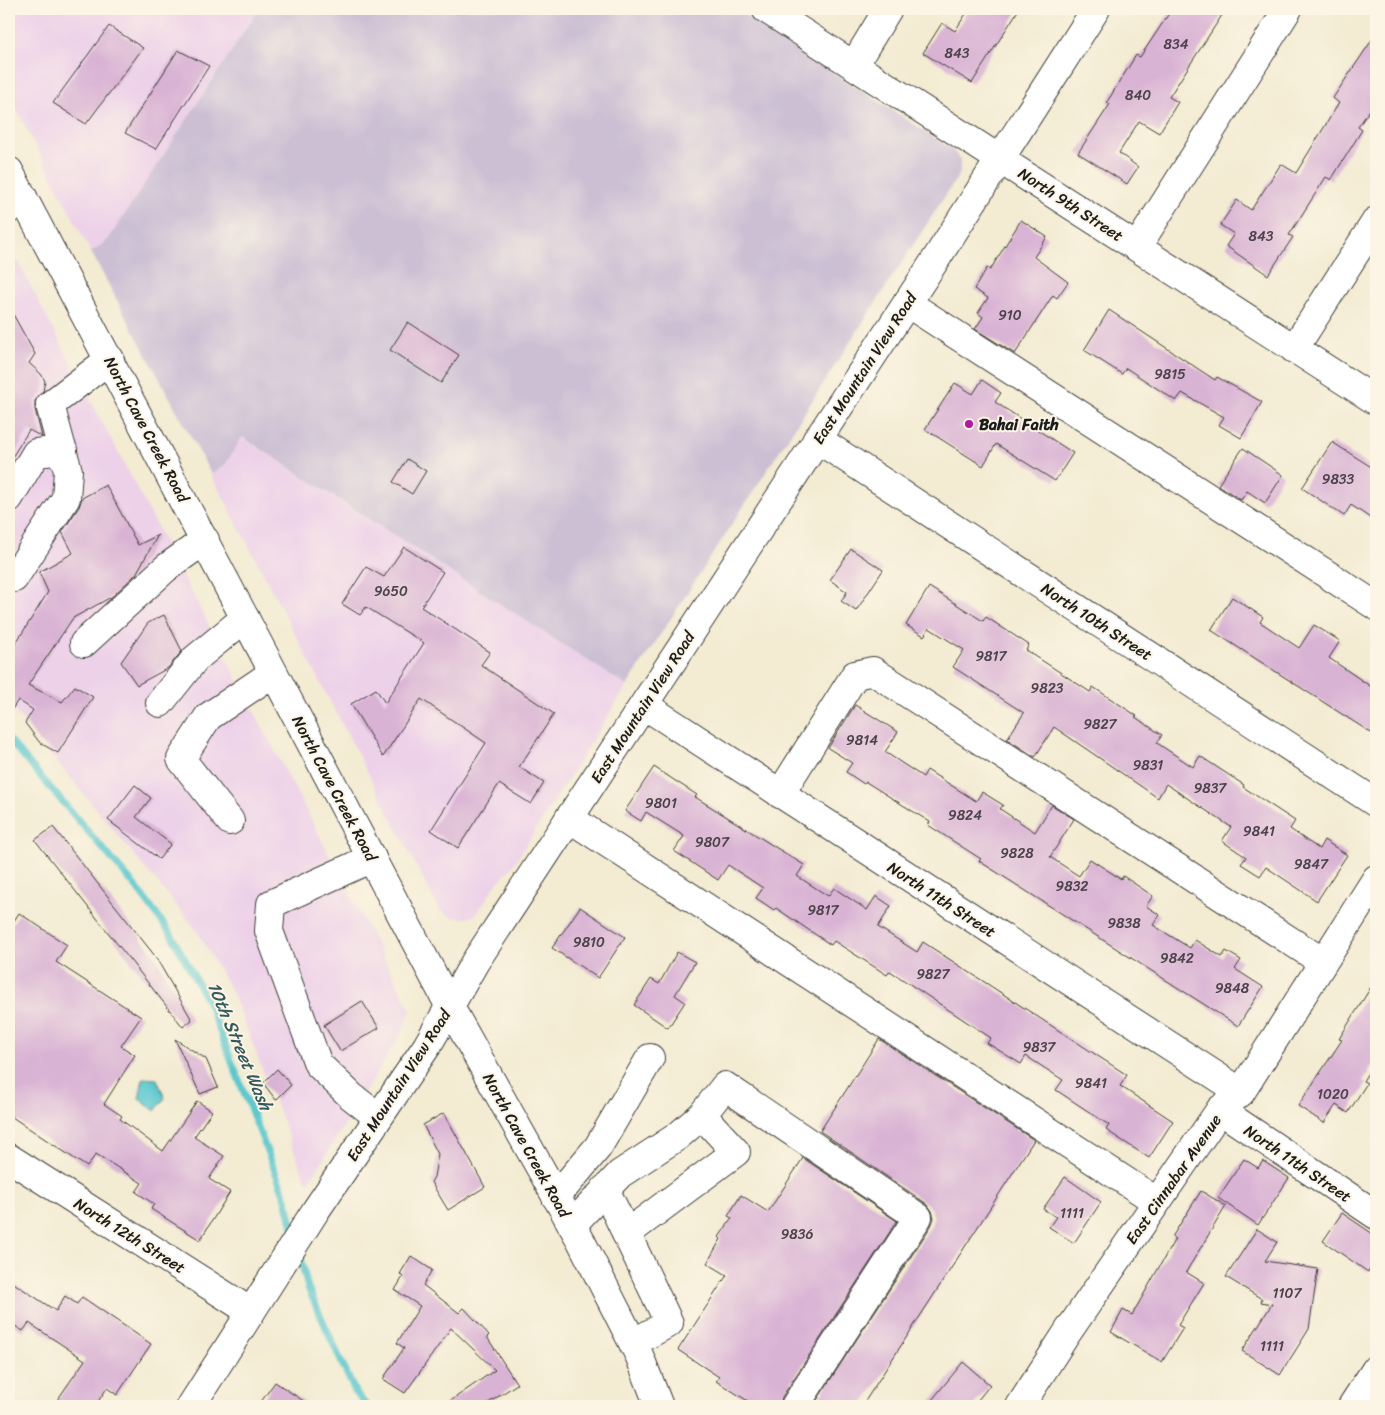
<svg xmlns="http://www.w3.org/2000/svg" width="1385" height="1415" font-family="Sriracha,sans-serif">
<style>
.built{fill:#edd1e9}
.industrial{fill:#ccbfd4}
.water{fill:#5cc9cf;stroke:#3c7276}
.lines{fill:none;stroke-linecap:round;stroke-linejoin:round}
.stream{stroke:#5cc9cf;stroke-width:7}
.building{fill:#d9b3d4}
.minor-casing{stroke:#3c3b37;stroke-width:30}
.major-casing{stroke:#3c3b37;stroke-width:30}
.minor{stroke:#fff;stroke-width:28}
.major{stroke:#fff;stroke-width:28}
.poi-dot{fill:#b5179e;stroke:#fcf5e5;stroke-width:2}
.labels{text-anchor:middle;stroke-width:4;stroke-linejoin:round;paint-order:stroke}
.number-label{font-size:14px;fill:#4b424a}
.street-label{font-size:16px;fill:#1c1c1c;stroke:#fcf5e5}
.poi-label{font-size:16px;font-weight:bold;fill:#1c1c1c;stroke:#fcf5e5;text-anchor:start}
.water-label{font-size:18px;font-style:italic;fill:#32595b;stroke:#fcf5e5}
</style>
<rect width="100%" height="100%" fill="#fcf5e5"/>
<filter id="ink" filterUnits="userSpaceOnUse"><feTurbulence type="fractalNoise" baseFrequency=".02" numOctaves="2"/><feDisplacementMap in="SourceGraphic" scale="10" xChannelSelector="R" yChannelSelector="G"/><feConvolveMatrix kernelMatrix="1 2 1 2 8 2 1 2 1" color-interpolation-filters="sRGB"/></filter>
<filter id="wash" filterUnits="userSpaceOnUse"><feTurbulence type="fractalNoise" baseFrequency=".0096" numOctaves="4" result="noise"/><feDisplacementMap in="SourceGraphic" scale="20" xChannelSelector="R" yChannelSelector="G"/><feGaussianBlur stdDeviation="1.12" result="paint"/><feColorMatrix in="noise" values="0 0 0 0 0 0 0 0 0 0 0 0 0 0 0 0 0 1.4 0 .05"/><feComposite in="paint" operator="in"/></filter>
<g filter="url(#wash)">
<rect width="100%" height="100%" fill="#f3ebd2"/>
<g class="built">
<polygon points="9,9 259,9 108,240 91,252 9,95"/>
<polygon points="9,251 15,256 411,1010 402,1032 309,1182 305,1179 233,994 195,928 9,704"/>
<polygon points="241,437 627,686 512,867 496,884 476,915 466,918 451,917 441,911 436,903 211,474 224,466"/>
</g>
<polygon class="industrial" points="259,9 735,9 952,149 960,160 960,173 627,686 242,437 224,466 211,474 91,252 108,240"/>
<polygon class="water" points="143,1078 157,1079 165,1098 155,1111 139,1099"/>
<g class="lines">
<g class="stream">
<polyline points="9,740 136,887 171,934 209,1004 286,1199 294,1232"/>
<polyline points="299,1252 308,1288 355,1392 367,1406"/>
</g>
</g>
<g id="blocks">
<g class="building">
<polygon points="969,9 1019,9 972,83 923,53 942,23 955,31"/>
<polygon points="1172,9 1226,9 1169,97 1178,102 1159,133 1139,121 1119,153 1138,167 1127,184 1078,153 1110,104 1107,102 1136,55 1140,57"/>
<polygon points="109,26 143,48 86,124 53,103"/>
<polygon points="1376,34 1376,101 1358,127 1362,130 1331,180 1326,177 1289,235 1293,237 1268,275 1226,246 1234,234 1220,225 1237,200 1251,210 1281,164 1296,173 1339,103 1333,98"/>
<polygon points="178,50 209,66 156,149 125,133"/>
<polygon points="1021,220 1047,237 1034,257 1068,282 1057,298 1053,295 1015,354 975,329 983,317 978,313 988,298 974,289 987,268 990,270"/>
<polygon points="9,307 35,354 29,363 41,374 45,381 43,391 35,401 35,409 42,437 29,430 9,462"/>
<polygon points="1109,310 1215,380 1217,377 1262,402 1241,438 1219,425 1224,417 1182,393 1176,401 1126,368 1122,374 1084,350"/>
<polygon points="408,322 459,355 441,383 390,350"/>
<polygon points="982,380 1001,393 995,402 1073,453 1055,481 996,444 983,466 925,429 955,383 973,394"/>
<polygon points="1332,442 1376,470 1376,522 1351,505 1344,516 1302,488"/>
<polygon points="1243,448 1283,475 1265,503 1247,491 1241,500 1218,485"/>
<polygon points="407,459 426,471 412,494 393,482"/>
<polygon points="106,485 138,545 158,535 136,574 113,596 73,618 28,685 62,702 75,686 93,697 58,753 40,743 25,723 33,710 18,700 9,714 9,654 48,592 39,572 73,553 62,532 79,507 82,498"/>
<polygon points="404,547 443,572 421,607 490,652 481,665 554,714 519,767 544,783 531,804 499,784 458,848 431,830 486,743 421,699 383,757 351,704 376,689 385,703 424,643 366,607 360,615 342,604 366,567 384,577"/>
<polygon points="851,549 883,570 856,611 841,601 847,592 830,580"/>
<polygon points="929,587 983,621 986,617 1029,645 1026,650 1090,692 1093,687 1137,716 1135,717 1162,735 1157,743 1193,767 1200,756 1244,785 1243,787 1295,821 1290,829 1319,849 1324,840 1347,855 1317,901 1266,867 1260,876 1241,864 1246,857 1222,841 1231,827 1166,784 1158,798 1054,727 1035,757 1007,739 1024,713 953,667 964,650 929,628 924,636 906,625"/>
<polygon points="1232,597 1263,617 1260,622 1299,648 1314,625 1340,641 1329,658 1376,690 1376,736 1211,630"/>
<polygon points="164,615 182,651 168,668 137,685 121,662 148,623"/>
<polygon points="855,705 898,732 885,752 923,777 927,770 976,801 982,792 1003,805 1000,809 1035,832 1052,805 1074,819 1050,857 1079,876 1090,859 1121,879 1123,876 1153,896 1146,906 1160,915 1153,925 1190,948 1195,940 1222,957 1226,951 1241,960 1235,969 1263,987 1238,1026 979,861 981,859 928,825 930,822 866,782 864,784 846,772 852,763 828,748"/>
<polygon points="654,767 697,795 695,797 804,865 797,876 828,896 834,888 867,910 876,896 891,906 878,927 917,952 923,942 1127,1075 1120,1086 1173,1121 1149,1158 1106,1130 1109,1125 1056,1090 1063,1080 1026,1056 1021,1064 987,1043 991,1038 890,971 887,975 834,941 831,945 776,908 774,910 756,898 763,888 728,865 718,880 674,851 684,836 646,812 641,821 625,811"/>
<polygon points="135,785 151,798 136,817 171,844 159,859 108,820"/>
<polygon points="53,827 155,956 192,1020 183,1027 35,840"/>
<polygon points="580,907 625,937 598,978 552,948"/>
<polygon points="19,913 67,945 56,962 141,1017 121,1046 135,1055 104,1104 122,1116 120,1119 163,1151 197,1101 212,1111 194,1137 224,1156 209,1179 230,1192 200,1240 151,1209 154,1204 136,1192 142,1183 96,1154 87,1167 9,1115 9,929"/>
<polygon points="677,952 695,962 675,995 685,1002 668,1028 634,1005 651,979 659,984"/>
<polygon points="1376,979 1376,1060 1363,1081 1367,1083 1348,1113 1336,1105 1324,1123 1298,1106 1342,1040 1339,1039"/>
<polygon points="362,1001 379,1028 340,1051 324,1025"/>
<polygon points="175,1039 206,1059 218,1087 200,1094"/>
<polygon points="879,1039 1034,1140 862,1406 813,1406 931,1226 934,1218 932,1211 927,1204 820,1131"/>
<polygon points="277,1069 291,1085 276,1100 263,1083"/>
<polygon points="444,1113 485,1187 448,1210 431,1182 434,1177 438,1154 423,1125"/>
<polygon points="803,1158 897,1221 782,1397 780,1406 756,1406 716,1381 719,1377 678,1350 727,1275 707,1263 721,1239 719,1237 732,1218 728,1216 741,1195 768,1212"/>
<polygon points="1244,1159 1258,1168 1263,1161 1289,1178 1258,1225 1218,1198"/>
<polygon points="1065,1177 1101,1202 1074,1243 1049,1227 1056,1217 1043,1209"/>
<polygon points="1201,1191 1226,1206 1186,1272 1204,1283 1178,1325 1183,1328 1162,1362 1111,1332 1123,1310 1132,1315 1175,1239 1172,1237"/>
<polygon points="1342,1213 1376,1236 1376,1259 1368,1272 1323,1241"/>
<polygon points="1257,1229 1277,1242 1265,1261 1318,1269 1309,1329 1280,1375 1242,1351 1272,1304 1261,1302 1262,1299 1226,1277"/>
<polygon points="411,1256 432,1270 423,1285 459,1313 464,1308 489,1335 487,1337 517,1384 484,1406 443,1406 495,1370 451,1328 405,1393 383,1379 404,1348 397,1343 420,1306 395,1290 403,1277 400,1274"/>
<polygon points="9,1280 56,1311 65,1296 77,1304 82,1297 151,1344 117,1395 107,1388 95,1406 53,1406 85,1360 29,1323 23,1331 9,1322"/>
<polygon points="963,1362 990,1385 973,1406 927,1406"/>
<polygon points="275,1382 311,1406 258,1406"/>
</g>
</g>
</g>
<g filter="url(#ink)">
<use href="#blocks" fill-opacity="0" stroke="#3c3b37" stroke-width="1"/>
<g class="lines">
<g class="minor-casing">
<g id="minor">
<polyline points="766,9 1376,401"/>
<polyline points="854,65 888,9"/>
<polyline points="9,209 23,197"/>
<polyline points="1137,247 1288,9"/>
<polyline points="907,303 1376,606"/>
<polyline points="1294,349 1376,221"/>
<polyline points="817,439 1376,803"/>
<polyline points="9,498 36,453 63,450"/>
<polyline points="9,575 14,578 66,498 68,471 50,405 110,359"/>
<polyline points="84,643 166,568 205,540"/>
<polyline points="160,703 195,659 245,618"/>
<polyline points="644,705 1241,1092"/>
<polyline points="780,794 855,675 873,671 1323,962"/>
<polyline points="569,818 1156,1201"/>
<polyline points="230,821 181,759 208,717 273,673"/>
<polyline points="372,858 271,904 269,931 318,1064 351,1096 378,1117"/>
<polyline points="1220,1110 1376,1215"/>
<polyline points="9,1158 251,1312"/>
<polyline points="605,1189 669,1323 633,1343"/>
<polyline points="556,1197 598,1147 650,1058"/>
<polyline points="572,1225 620,1174 678,1136 702,1115 725,1086 918,1217 795,1406"/>
<polyline points="626,1234 736,1152 702,1115"/>
<polyline points="191,1406 316,1210 427,1046 475,962 936,259 1096,9"/>
<polyline points="1020,1406 1067,1333 1220,1110 1241,1092 1376,879"/>
<polyline points="1352,1406 1376,1369"/>
</g>
</g>
<g class="major-casing">
<polyline id="major" points="9,171 450,1007 581,1241 639,1355 659,1406"/>
</g>
<use href="#minor" class="minor"/>
<use href="#major" class="major"/>
</g>
</g>
<circle class="poi-dot" cx="969" cy="424" r="5"/>
<g class="labels">
<g class="number-label">
<text x="1176" y="49">834</text>
<text x="957" y="58">843</text>
<text x="1138" y="100">840</text>
<text x="1261" y="241">843</text>
<text x="1010" y="320">910</text>
<text x="1170" y="379">9815</text>
<text x="1338" y="484">9833</text>
<text x="391" y="596">9650</text>
<text x="991" y="661">9817</text>
<text x="1047" y="693">9823</text>
<text x="1100" y="729">9827</text>
<text x="862" y="745">9814</text>
<text x="1148" y="770">9831</text>
<text x="1210" y="793">9837</text>
<text x="661" y="808">9801</text>
<text x="965" y="820">9824</text>
<text x="1259" y="836">9841</text>
<text x="712" y="847">9807</text>
<text x="1017" y="858">9828</text>
<text x="1311" y="869">9847</text>
<text x="1072" y="891">9832</text>
<text x="823" y="915">9817</text>
<text x="1124" y="928">9838</text>
<text x="589" y="947">9810</text>
<text x="1177" y="963">9842</text>
<text x="933" y="979">9827</text>
<text x="1232" y="993">9848</text>
<text x="1039" y="1052">9837</text>
<text x="1091" y="1088">9841</text>
<text x="1333" y="1099">1020</text>
<text x="1072" y="1218">1111</text>
<text x="797" y="1239">9836</text>
<text x="1287" y="1298">1107</text>
<text x="1272" y="1351">1111</text>
</g>
<g class="street-label">
<text transform="translate(1071 204) rotate(33)" y="6">North 9th Street</text>
<text transform="translate(864 368) rotate(-57)" y="6">East Mountain View Road</text>
<text transform="translate(147 429) rotate(62)" y="6">North Cave Creek Road</text>
<text transform="translate(1097 621) rotate(33)" y="6">North 10th Street</text>
<text transform="translate(642 707) rotate(-57)" y="6">East Mountain View Road</text>
<text transform="translate(335 788) rotate(62)" y="6">North Cave Creek Road</text>
<text transform="translate(942 899) rotate(33)" y="6">North 11th Street</text>
<text transform="translate(398 1085) rotate(-57)" y="6">East Mountain View Road</text>
<text transform="translate(527 1145) rotate(61)" y="6">North Cave Creek Road</text>
<text transform="translate(1298 1163) rotate(34)" y="6">North 11th Street</text>
<text transform="translate(1173 1179) rotate(-55)" y="6">East Cinnabar Avenue</text>
<text transform="translate(130 1235) rotate(32)" y="6">North 12th Street</text>
</g>
<g class="poi-label">
<text x="979" y="430">Bahai Faith</text>
</g>
<g class="water-label">
<text transform="translate(240 1046) rotate(67)" y="6">10th Street Wash</text>
</g>
</g>
<rect width="1385" height="1415" fill="none" stroke="#fcf5e5" stroke-width="30"/>
</svg>
